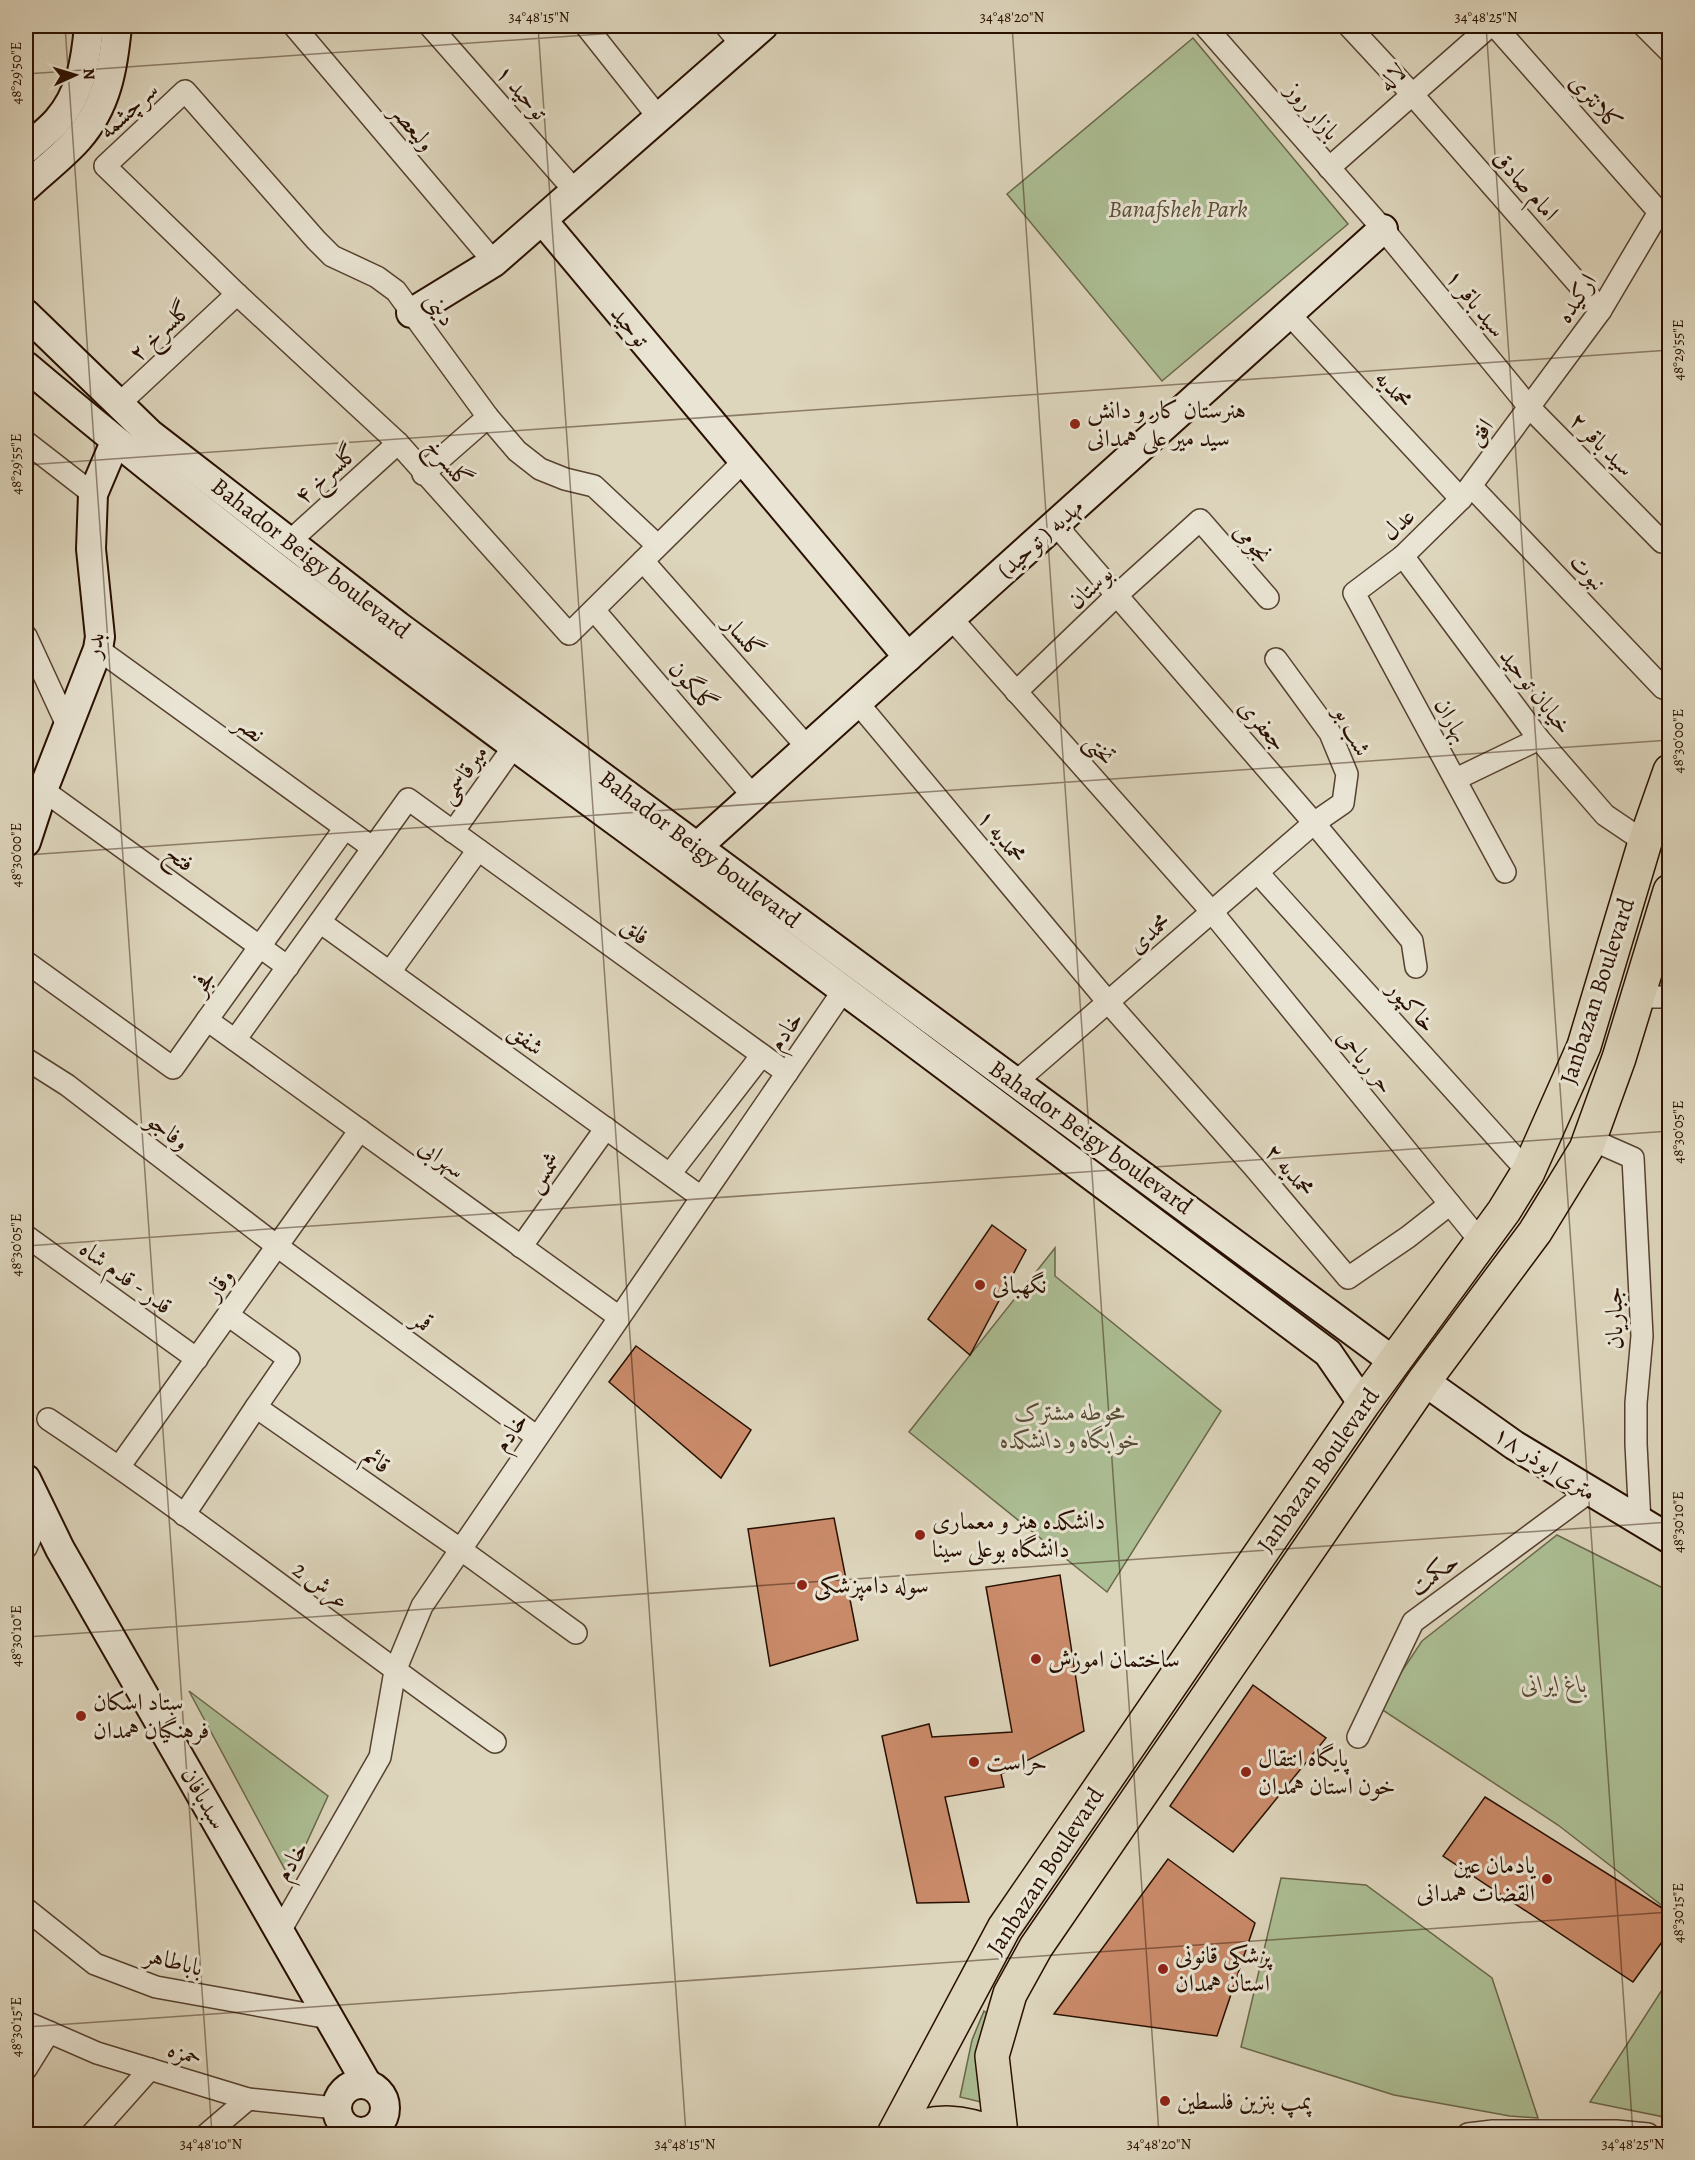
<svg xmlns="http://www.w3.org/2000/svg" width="1695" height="2160" font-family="Alegreya,Amiri,serif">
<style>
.green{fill:#acbe94;stroke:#6a674a;stroke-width:1.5}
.building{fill:#ca8b6a;stroke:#291000;stroke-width:1.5}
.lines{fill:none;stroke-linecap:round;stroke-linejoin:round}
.street-casing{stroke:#56412f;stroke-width:24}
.secondary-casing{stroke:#291000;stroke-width:32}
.primary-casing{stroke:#291000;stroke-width:36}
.street{stroke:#e9e4d3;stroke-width:21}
.secondary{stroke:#e9e4d3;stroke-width:28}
.primary{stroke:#ddd5bc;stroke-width:33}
.ticks{fill:none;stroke:#291000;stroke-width:1.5;stroke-opacity:0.45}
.poi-dot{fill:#8f2418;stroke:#e9e4d3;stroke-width:2}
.labels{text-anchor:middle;stroke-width:6;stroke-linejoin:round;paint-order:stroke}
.street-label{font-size:24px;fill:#291000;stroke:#e9e4d3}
.park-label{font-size:24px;font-style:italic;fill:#574d34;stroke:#e9e4d3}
.poi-label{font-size:24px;fill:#291000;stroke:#e9e4d3;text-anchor:start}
.neatline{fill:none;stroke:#291000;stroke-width:2}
.ticks-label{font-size:15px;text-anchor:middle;fill:#291000}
</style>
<rect width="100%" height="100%" fill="#ddd5bc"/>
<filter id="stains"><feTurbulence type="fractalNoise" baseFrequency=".00333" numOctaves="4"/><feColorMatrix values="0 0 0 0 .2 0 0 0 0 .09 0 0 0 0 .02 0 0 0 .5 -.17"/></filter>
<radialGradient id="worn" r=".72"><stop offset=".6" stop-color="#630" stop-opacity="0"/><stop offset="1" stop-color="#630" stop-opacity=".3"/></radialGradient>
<g class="green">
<polygon points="1193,38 1348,224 1162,381 1007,194"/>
<polygon points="1055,1248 1055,1276 1221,1411 1107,1592 909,1432"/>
<polygon points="1557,1535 1669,1591 1669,1911 1558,1825 1378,1707 1422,1641"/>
<polygon points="189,1691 328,1796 290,1879"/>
<polygon points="1281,1878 1366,1885 1492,1978 1538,2118 1510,2116 1394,2095 1241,2047"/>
<polygon points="1669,1979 1669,2118 1590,2102"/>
<path d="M984,2011l5,4c-8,33 -15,53 -8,87l-21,-5 12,-57z"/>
</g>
<g class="building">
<polygon points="992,1225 1026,1250 970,1355 928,1319"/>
<polygon points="636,1346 751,1430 721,1478 609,1382"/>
<polygon points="834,1518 858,1640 770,1666 748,1529"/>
<polygon points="1060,1575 1084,1731 1001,1774 1004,1787 945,1797 969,1902 917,1903 882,1736 929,1724 932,1737 1012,1732 986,1587"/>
<polygon points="1253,1685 1326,1738 1233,1852 1170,1806"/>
<polygon points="1485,1797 1670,1913 1670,1931 1633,1982 1443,1856"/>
<polygon points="1168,1859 1255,1923 1217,2036 1054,2014"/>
</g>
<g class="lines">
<g class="street-casing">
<g id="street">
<polyline points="294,26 494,262"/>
<polyline points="430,26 575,191"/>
<polyline points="586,26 659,118"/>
<polyline points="726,26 741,44"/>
<polyline points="1205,26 1383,229 1530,408 1662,542"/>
<polyline points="1349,26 1412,94 1601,310"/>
<polyline points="1495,26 1659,212 1601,310 1461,499 1403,556 1354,593 1505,872"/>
<polyline points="1644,26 1670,52"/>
<polyline points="1329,168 1490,26"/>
<polyline points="1289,314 1461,499"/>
<polyline points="119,404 237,294"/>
<polyline points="26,442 93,494"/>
<polyline points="423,474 488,417"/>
<polyline points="1471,486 1663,688 1670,690"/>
<polyline points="1055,524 1314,823 1412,941 1416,967"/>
<polyline points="289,542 398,443"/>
<polyline points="658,546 594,486 565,479 540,469 517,451 488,417 396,291 377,277 332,256 316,240 185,91 105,166 237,294 398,443 569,634 743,462"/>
<polyline points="1403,556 1539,739 1605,815 1645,842"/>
<polyline points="643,561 807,747"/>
<polyline points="594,610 753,796"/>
<polyline points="951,618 1212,912 1481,1242"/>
<polyline points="26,636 68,727"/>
<polyline points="98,649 373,848"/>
<polyline points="1016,692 1117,595 1200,520 1268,598"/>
<polyline points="857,702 1108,1002 1254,1167 1348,1278 1408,1237 1450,1204"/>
<polyline points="1456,779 1539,739"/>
<polyline points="43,790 288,967"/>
<polyline points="345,828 207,1020 235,1040 408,799 787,1073"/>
<polyline points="453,832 514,746"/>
<polyline points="1258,873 1528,1172"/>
<polyline points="320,922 701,1197"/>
<polyline points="26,962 173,1068 207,1020"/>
<polyline points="390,972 478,850"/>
<polyline points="1638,997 1670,997"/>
<polyline points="235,1040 619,1317"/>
<polyline points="26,1059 67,1085 277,1246 537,1437"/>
<polyline points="1017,1081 1314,823 1343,803 1347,774 1330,733 1276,659"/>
<polyline points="1590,1139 1633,1158 1642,1336 1636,1403 1636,1444 1640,1523"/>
<polyline points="670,1174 762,1055"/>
<polyline points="26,1236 197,1359"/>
<polyline points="521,1247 606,1128"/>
<polyline points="228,1315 289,1359 256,1407 460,1549 576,1633"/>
<path d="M48,1419c153,102 297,217 447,323"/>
<polyline points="119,1467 360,1130"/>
<polyline points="184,1515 256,1407"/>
<polyline points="26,1548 41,1514"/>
<polyline points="1358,1737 1413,1622 1589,1492"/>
<polyline points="26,1909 95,1964 156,1987 329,2018"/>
<polyline points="280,1931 380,1757 395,1671 422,1606 843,991"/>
<polyline points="26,2022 97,2053 248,2099 336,2108"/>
<polyline points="26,2069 49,2032"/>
<polyline points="92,2134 150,2069"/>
<polyline points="207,2134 248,2099"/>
<polyline points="1468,2134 1493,2131 1616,2131 1648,2134"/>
</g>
</g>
<g class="secondary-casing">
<g id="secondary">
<path d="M26,149c10,-9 22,-18 31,-28 24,-27 29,-61 32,-95"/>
<path d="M26,187c17,-16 37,-31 52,-48 29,-33 35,-71 39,-113"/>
<polyline points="543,221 908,657"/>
<polyline points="411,313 494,262 763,26"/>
<polyline points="26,314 150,434 398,626 1393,1361"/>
<path d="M26,366c209,177 431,338 651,500 218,161 434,325 651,487l35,51"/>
<polyline points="26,842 43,790 98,649 100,637 91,549 93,494 115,442"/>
<polyline points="686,862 697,847 1383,229"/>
<polyline points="1424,1381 1514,1445 1670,1539"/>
<polyline points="26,1479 60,1549 367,2084"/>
<circle cx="361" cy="2108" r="24"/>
</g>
</g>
<g class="primary-casing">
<g id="primary">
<polyline points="894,2134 1004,1928 1363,1404 1504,1211 1528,1172 1584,1046 1645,842 1670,771"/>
<path d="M905,2134c30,-17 60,-12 91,0"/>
<polyline points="1001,2134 992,2056 1010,1994 1036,1947 1424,1381 1535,1232 1586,1149 1619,1058 1670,891"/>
</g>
</g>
<use href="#street" class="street"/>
<use href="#secondary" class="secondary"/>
<use href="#primary" class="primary"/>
</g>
<path class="ticks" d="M65,26l147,2108M538,26l148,2108M1012,26l147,2108M1486,26l147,2108M26,74l690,-48M26,465l1644,-115M26,855l1644,-115M26,1246l1644,-115M26,1637l1644,-115M26,2027l1644,-115"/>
<g class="poi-dot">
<circle cx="1075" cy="424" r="6"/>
<circle cx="980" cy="1285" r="6"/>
<circle cx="920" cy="1535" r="6"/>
<circle cx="802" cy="1585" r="6"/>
<circle cx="1036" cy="1659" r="6"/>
<circle cx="81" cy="1716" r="6"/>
<circle cx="974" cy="1762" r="6"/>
<circle cx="1246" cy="1772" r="6"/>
<circle cx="1547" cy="1879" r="6"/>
<circle cx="1163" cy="1969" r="6"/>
<circle cx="1165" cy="2101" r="6"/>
</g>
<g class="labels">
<g class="street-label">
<text transform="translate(1392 77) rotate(-42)" y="8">لاله</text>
<text transform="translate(522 92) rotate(49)" y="8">توحید ۱</text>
<text transform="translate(1596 102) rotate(49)" y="8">کلانتری</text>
<text transform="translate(128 110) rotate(-43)" y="8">سرچشمه</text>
<text transform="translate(1313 111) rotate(49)" y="8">بازار روز</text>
<text transform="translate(413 127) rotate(50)" y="8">ولیعصر</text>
<text transform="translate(1526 185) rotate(49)" y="8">امام صادق</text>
<text transform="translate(1576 298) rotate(-57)" y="8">ارکیده</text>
<text transform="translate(1476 303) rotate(51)" y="8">سید باقر ۱</text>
<text transform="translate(440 309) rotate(54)" y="8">دینی</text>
<text transform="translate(630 326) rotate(50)" y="8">توحید</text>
<text transform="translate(160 331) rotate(-43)" y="8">گلسرخ ۲</text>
<text transform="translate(1394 389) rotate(47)" y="8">محمدیه</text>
<text transform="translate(1480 432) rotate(-53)" y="8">افق</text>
<text transform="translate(1602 444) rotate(45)" y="8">سید باقر ۲</text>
<text transform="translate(449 463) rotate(49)" y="8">گلسرخ</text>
<text transform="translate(326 474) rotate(-42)" y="8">گلسرخ ۴</text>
<text transform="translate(1398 524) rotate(-43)" y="8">عدل</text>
<text transform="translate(1040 538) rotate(-42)" y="8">مهدیه ( توحید)</text>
<text transform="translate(1253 543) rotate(49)" y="8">نجومی</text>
<text transform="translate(311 558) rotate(38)" y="8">Bahador Beigy boulevard</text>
<text transform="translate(1588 572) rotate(46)" y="8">نبوت</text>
<text transform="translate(1090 587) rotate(-43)" y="8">بوستان</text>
<text transform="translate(744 637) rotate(49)" y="8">گلسار</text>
<text transform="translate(94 645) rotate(-80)" y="8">بدر</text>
<text transform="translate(693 686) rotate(49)" y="8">گلگون</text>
<text transform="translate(1536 691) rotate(52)" y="8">خیابان توحید</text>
<text transform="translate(1452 720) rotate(61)" y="8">بهاران</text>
<text transform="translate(1263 725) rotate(49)" y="8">جعفری</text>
<text transform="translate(250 728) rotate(36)" y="8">نصر</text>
<text transform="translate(1353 731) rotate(64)" y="8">شب بو</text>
<text transform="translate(1100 749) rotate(48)" y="8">تختی</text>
<text transform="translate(463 774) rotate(-54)" y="8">میرقاسمی</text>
<text transform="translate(1002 836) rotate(50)" y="8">محمدیه ۱</text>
<text transform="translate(700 849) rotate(37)" y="8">Bahador Beigy boulevard</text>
<text transform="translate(180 858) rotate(36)" y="8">فتح</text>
<text transform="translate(635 931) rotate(36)" y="8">فلق</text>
<text transform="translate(1149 933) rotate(-41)" y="8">محمدی</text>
<text transform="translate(203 982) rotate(-54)" y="8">فجر</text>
<text transform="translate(1597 991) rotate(-72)" y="8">Janbazan Boulevard</text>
<text transform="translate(1412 1006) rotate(48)" y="8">خاکپور</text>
<text transform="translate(785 1031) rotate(-56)" y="8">خادم</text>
<text transform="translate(526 1039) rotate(36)" y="8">شفق</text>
<text transform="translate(1366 1061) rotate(51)" y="8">حر ریاحی</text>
<text transform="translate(168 1131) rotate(37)" y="8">وفاجو</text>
<text transform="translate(1091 1137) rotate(36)" y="8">Bahador Beigy boulevard</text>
<text transform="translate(442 1158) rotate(36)" y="8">سهرابی</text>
<text transform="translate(1290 1170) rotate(49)" y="8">محمدیه ۲</text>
<text transform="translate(543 1172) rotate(-54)" y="8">شمس</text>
<text transform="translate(126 1277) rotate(36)" y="8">قدر - قدم شاه</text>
<text transform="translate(219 1284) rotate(-54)" y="8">وقار</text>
<text transform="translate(1614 1318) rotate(-91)" y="8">جباریان</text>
<text transform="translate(422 1321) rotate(36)" y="8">قمر</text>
<text transform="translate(510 1432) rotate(-56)" y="8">خادم</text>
<text transform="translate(377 1460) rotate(35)" y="8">قائم</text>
<text transform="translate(1545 1463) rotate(33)" y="8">۱۸ متری ابوذر</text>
<text transform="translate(1318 1470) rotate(-55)" y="8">Janbazan Boulevard</text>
<text transform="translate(1434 1574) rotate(-36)" y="8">حکمت</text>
<text transform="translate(321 1585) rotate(37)" y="8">عرش 2</text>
<text transform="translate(204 1798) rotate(60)" y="8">سبدبافان</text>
<text transform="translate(291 1861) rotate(-60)" y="8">خادم</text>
<text transform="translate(1045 1871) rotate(-57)" y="8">Janbazan Boulevard</text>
<text transform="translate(174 1961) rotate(14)" y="8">باباطاهر</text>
<text transform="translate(185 2053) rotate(17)" y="8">حمزه</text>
</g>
<g class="park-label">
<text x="1178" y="217">Banafsheh Park</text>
<text x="1070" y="1420">محوطه مشترک<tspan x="1070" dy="28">خوابگاه و دانشکده</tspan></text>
<text x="1554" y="1692">باغ ایرانی</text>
</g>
<g class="poi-label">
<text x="1087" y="418">هنرستان کار و دانش<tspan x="1087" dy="28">سید میر علی همدانی</tspan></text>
<text x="992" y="1293">نگهبانی</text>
<text x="932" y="1529">دانشکده هنر و معماری<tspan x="932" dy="28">دانشگاه بوعلی سینا</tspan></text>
<text x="814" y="1593">سوله دامپزشکی</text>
<text x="1048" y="1667">ساختمان اموزش</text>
<text x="93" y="1710">ستاد اسکان<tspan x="93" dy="28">فرهنگیان همدان</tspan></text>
<text x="1258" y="1766">پایگاه انتقال<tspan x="1258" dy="28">خون استان همدان</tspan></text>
<text x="986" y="1770">حراست</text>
<text x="1535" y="1873" text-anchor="end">یادمان عین<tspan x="1535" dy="28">القضات همدانی</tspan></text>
<text x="1175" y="1963">پزشکی قانونی<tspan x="1175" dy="28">استان همدان</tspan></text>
<text x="1177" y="2109">پمپ بنزین فلسطین</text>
</g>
</g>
<rect width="1695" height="2160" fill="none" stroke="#ddd5bc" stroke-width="66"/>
<g transform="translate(75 75) rotate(86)" stroke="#e9e4d3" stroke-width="4.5" paint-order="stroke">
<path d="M0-4.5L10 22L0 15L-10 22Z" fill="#291000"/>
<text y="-9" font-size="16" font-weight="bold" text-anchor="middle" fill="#291000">N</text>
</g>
<rect x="33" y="33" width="1629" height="2094" class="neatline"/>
<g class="ticks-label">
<text x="539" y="22">34°48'15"N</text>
<text x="1012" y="22">34°48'20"N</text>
<text x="1486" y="22">34°48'25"N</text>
<text transform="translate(16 73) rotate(-90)" y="5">48°29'50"E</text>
<text transform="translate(1678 350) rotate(-90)" y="5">48°29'55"E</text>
<text transform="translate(16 464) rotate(-90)" y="5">48°29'55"E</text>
<text transform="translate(1678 741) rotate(-90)" y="5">48°30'00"E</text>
<text transform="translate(16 855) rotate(-90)" y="5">48°30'00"E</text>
<text transform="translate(1678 1132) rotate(-90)" y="5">48°30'05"E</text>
<text transform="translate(16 1245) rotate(-90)" y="5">48°30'05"E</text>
<text transform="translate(1678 1522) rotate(-90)" y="5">48°30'10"E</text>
<text transform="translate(16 1636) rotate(-90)" y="5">48°30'10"E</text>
<text transform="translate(1678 1913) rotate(-90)" y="5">48°30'15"E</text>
<text transform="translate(16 2027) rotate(-90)" y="5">48°30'15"E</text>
<text x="211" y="2149">34°48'10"N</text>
<text x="685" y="2149">34°48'15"N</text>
<text x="1159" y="2149">34°48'20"N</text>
<text x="1633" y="2149">34°48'25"N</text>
</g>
<rect width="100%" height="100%" filter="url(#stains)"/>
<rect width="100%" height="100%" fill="url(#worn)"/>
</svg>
